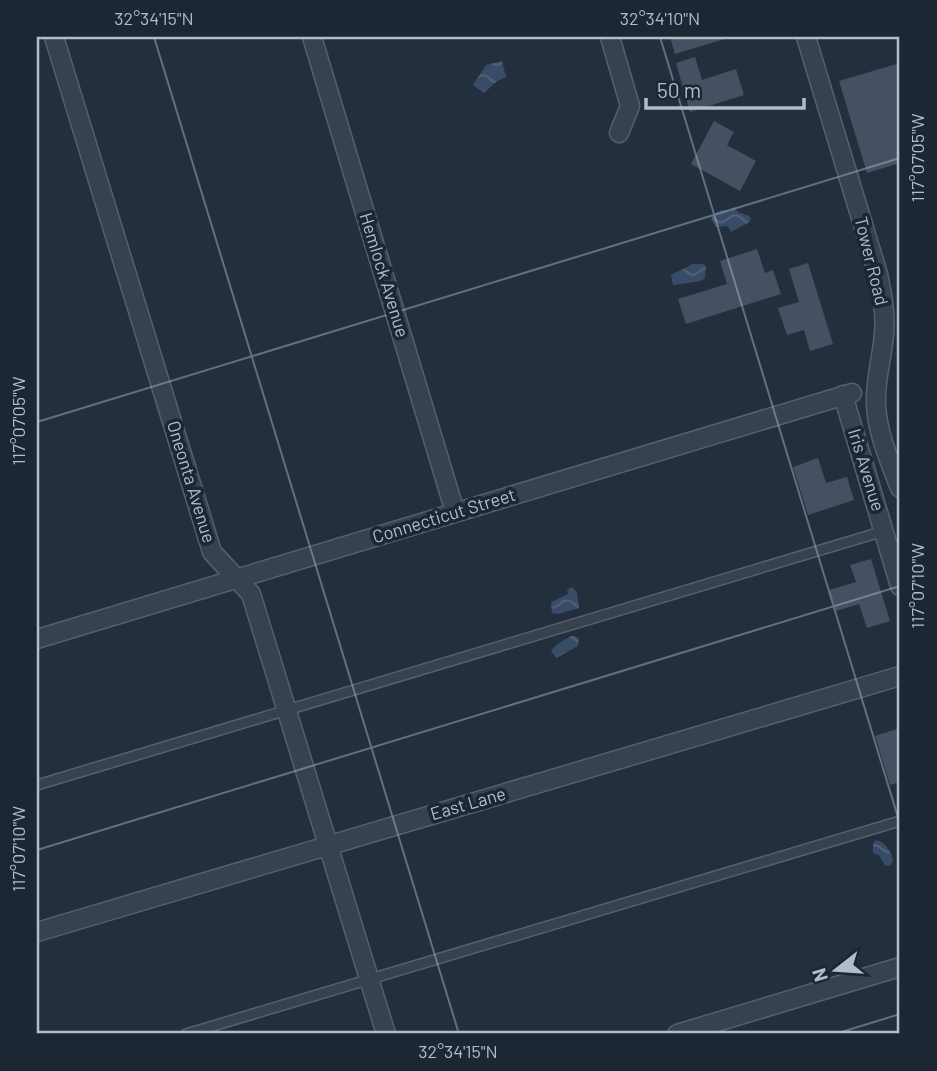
<svg xmlns="http://www.w3.org/2000/svg" width="937" height="1071" font-family="Barlow,sans-serif">
<style>
.water{fill:url(#water-waves)}
.building{fill:#455162}
.lines{fill:none;stroke-linecap:round;stroke-linejoin:round}
.lane-casing{stroke:#565f6c;stroke-width:12}
.street-casing{stroke:#565f6c;stroke-width:21}
.lane{stroke:#38414e;stroke-width:9}
.street{stroke:#38414e;stroke-width:18}
.ticks{fill:none;stroke:#b4bcc9;stroke-width:2;stroke-opacity:0.45}
.labels{text-anchor:middle;stroke-width:7;stroke-linejoin:round;paint-order:stroke}
.street-label{font-size:18px;fill:#b4bcc9;stroke:#1d2633}
.neatline{fill:none;stroke:#b4bcc9;stroke-width:2.5}
.ticks-label{font-size:18px;text-anchor:middle;fill:#b4bcc9}
</style>
<defs>
<pattern id="water-waves" width="16" height="10" patternUnits="userSpaceOnUse" patternTransform="scale(1.75)"><rect width="16" height="10" fill="#394c67"/><path d="M0 5q4-4 8 0t8 0" fill="none" stroke="#53647b"/></pattern>
</defs>
<rect width="100%" height="100%" fill="#242f3e"/>
<g class="water">
<polygon points="502,61 506,77 497,81 484,93 473,85 486,65"/>
<path d="M734,207l4,5 11,4 2,3 -3,4 -17,9 -4,-6 -11,1 -5,-8c5,-8 10,-10 19,-8z"/>
<polygon points="693,264 703,264 706,266 705,278 701,281 673,285 671,275"/>
<polygon points="572,587 577,592 579,608 558,614 552,613 551,602 568,594 567,590"/>
<polygon points="571,636 575,636 579,639 578,646 556,658 551,651 556,645"/>
<path d="M876,840c9,2 16,12 17,20l-2,5 -6,1 -6,-11 -6,-2v-10z"/>
</g>
<g class="building">
<polygon points="670,37 731,37 675,54"/>
<polygon points="695,57 702,80 736,69 744,95 690,112 676,63"/>
<polygon points="900,63 900,163 867,173 839,81"/>
<polygon points="714,121 734,132 727,145 756,161 740,191 691,164"/>
<polygon points="757,249 765,273 773,270 781,294 686,324 678,299 727,284 720,261"/>
<polygon points="808,263 833,344 810,351 804,330 787,335 778,308 799,302 789,269"/>
<polygon points="818,458 826,483 847,477 854,500 808,515 793,467"/>
<polygon points="871,559 890,621 867,628 859,604 836,611 829,590 856,582 850,565"/>
<polygon points="900,728 900,782 890,785 875,736"/>
</g>
<g class="lines">
<g class="lane-casing">
<g id="lane">
<polyline points="37,785 884,531"/>
<polyline points="186,1034 900,821"/>
</g>
</g>
<g class="street-casing">
<g id="street">
<polyline points="54,37 212,552 251,594 386,1034"/>
<polyline points="312,37 455,512"/>
<polyline points="610,37 630,106 619,133"/>
<path d="M806,37l72,237c4,20 8,40 6,60 -2,24 -9,46 -8,70 1,29 14,58 24,84"/>
<polyline points="843,395 900,586"/>
<polyline points="37,639 852,393"/>
<polyline points="37,932 900,676"/>
<polyline points="677,1034 900,967"/>
</g>
</g>
<use href="#lane" class="lane"/>
<use href="#street" class="street"/>
</g>
<path class="ticks" d="M154,37l305,997M660,37l240,787M37,422l863,-264M37,850l863,-264M835,1034l65,-20"/>
<g class="labels">
<g class="street-label">
<text transform="translate(871 261) rotate(76)" y="6">Tower Road</text>
<text transform="translate(384 275) rotate(73)" y="6">Hemlock Avenue</text>
<text transform="translate(866 470) rotate(73)" y="6">Iris Avenue</text>
<text transform="translate(191 482) rotate(73)" y="6">Oneonta Avenue</text>
<text transform="translate(444 516) rotate(-17)" y="6">Connecticut Street</text>
<text transform="translate(468 804) rotate(-16)" y="6">East Lane</text>
</g>
</g>
<rect width="937" height="1071" fill="none" stroke="#1d2633" stroke-width="77"/>
<g transform="translate(836 970) rotate(253)" stroke="#1d2633" stroke-width="5" paint-order="stroke">
<path d="M0-5L12 26L0 18L-12 26Z" fill="#b4bcc9"/>
<text y="-10" font-size="19" font-weight="bold" text-anchor="middle" fill="#b4bcc9">N</text>
</g>
<path d="M646 98v10h158v-10" fill="none" stroke="#b4bcc9" stroke-width="3.5"/>
<text x="657" y="98" font-size="21" fill="#b4bcc9" stroke="#1d2633" stroke-width="5" paint-order="stroke">50 m</text>
<rect x="38" y="38" width="860" height="994" class="neatline"/>
<g class="ticks-label">
<text x="154" y="25">32°34'15"N</text>
<text x="660" y="25">32°34'10"N</text>
<text transform="translate(918 158) rotate(-90)" y="6">117°07'05"W</text>
<text transform="translate(19 421) rotate(-90)" y="6">117°07'05"W</text>
<text transform="translate(918 586) rotate(-90)" y="6">117°07'10"W</text>
<text transform="translate(19 849) rotate(-90)" y="6">117°07'10"W</text>
<text x="458" y="1058">32°34'15"N</text>
</g>
</svg>
